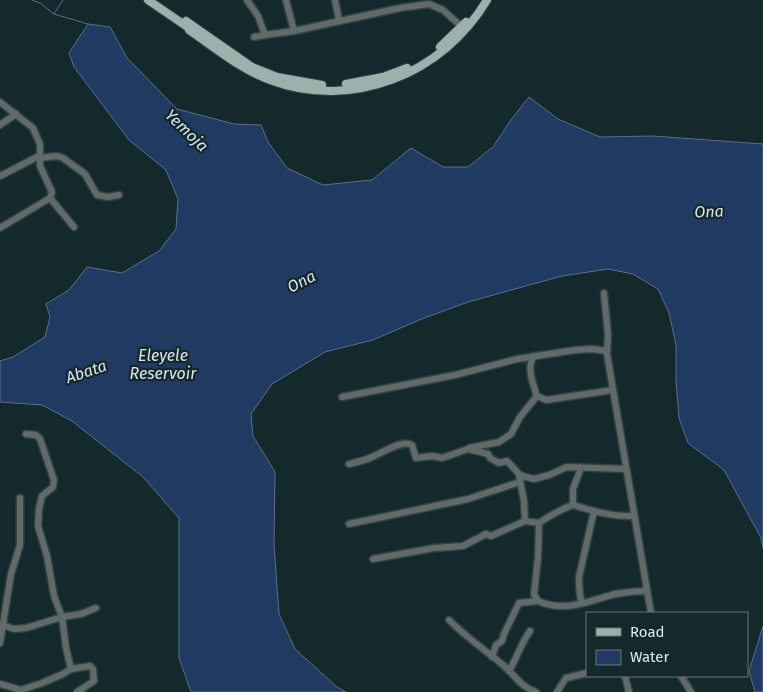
<svg xmlns="http://www.w3.org/2000/svg" width="763" height="692" font-family="'Fira Sans',sans-serif">
<style>
.water{fill:#203a62;stroke:#596f8b}
.lines{fill:none;stroke-linecap:round;stroke-linejoin:round}
.stream{stroke:#596f8b;stroke-width:1}
.minor-casing{stroke:#304446;stroke-width:9}
.major-casing{stroke:#304446;stroke-width:10}
.minor{stroke:#616a68;stroke-width:6}
.major{stroke:#9db1ac;stroke-width:8}
.labels{text-anchor:middle;stroke-width:4.5;stroke-linejoin:round;paint-order:stroke}
.water-label{font-size:16px;font-style:italic;fill:#dae3f1;stroke:#14292b}
</style>
<rect width="100%" height="100%" fill="#14292b"/>
<g class="water">
<polygon points="88,24 110,27 127,58 177,109 234,124 261,125 268,142 287,168 323,185 372,180 411,148 443,167 468,167 493,147 511,120 529,97 558,119 600,137 653,136 763,144 763,548 761,538 724,470 688,443 679,418 676,380 676,345 669,313 658,289 633,274 608,269 562,276 468,302 419,320 373,340 325,352 272,384 251,414 253,436 275,472 274,545 279,614 295,649 337,687 346,692 191,692 179,658 179,518 143,477 72,421 42,405 0,402 0,361 13,357 45,337 50,317 46,304 69,290 87,267 122,273 159,251 176,229 178,199 166,170 129,140 74,67 69,53"/>
<polygon points="763,626 763,692 755,692 749,671"/>
</g>
<g class="lines">
<g class="stream">
<polyline points="32,0 40,3 54,14 88,24"/>
<polyline points="54,14 63,0"/>
</g>
<g class="minor-casing">
<g id="minor">
<polyline points="247,0 258,16 265,35 294,31 400,8 429,4 443,10 462,27"/>
<polyline points="286,0 294,31"/>
<polyline points="335,0 339,20"/>
<polyline points="254,37 265,35"/>
<polyline points="0,102 33,128 40,144 40,166 52,192 50,198 0,228"/>
<polyline points="0,125 16,114"/>
<polyline points="39,158 57,156 63,158 85,174 97,195 108,197 119,195"/>
<polyline points="0,176 39,156"/>
<polyline points="50,198 74,227"/>
<polyline points="604,293 608,335 607,354 651,613"/>
<path d="M534,356c-8,11 -1,28 3,40l9,4 67,-10"/>
<polyline points="342,397 455,375 517,359 575,350 592,349 607,351"/>
<polyline points="26,434 36,435 40,439 54,480 53,487 42,496 39,509 38,526 47,556 54,596 62,617 66,648 71,669"/>
<polyline points="469,448 499,442 511,434 520,417 537,396"/>
<path d="M349,464c8,-2 17,-4 23,-7 10,-4 30,-18 40,-12l4,13 16,-2 10,2 26,-9 20,5 2,4 9,5 8,-2 14,15"/>
<path d="M626,469l-59,-2 -18,8 -15,4 -15,-4 5,26 1,20 14,2c11,-7 21,-14 34,-18 20,6 40,12 61,11"/>
<polyline points="573,505 573,489 581,468"/>
<path d="M539,523l-1,35 -4,36 4,7c26,12 51,0 77,-7 11,-2 21,-3 32,-3"/>
<polyline points="349,524 468,499 520,482"/>
<polyline points="373,559 434,548 463,546 486,534 491,536 525,521"/>
<path d="M582,603c-3,-8 -3,-17 -3,-26l15,-66"/>
<path d="M449,620c17,17 36,30 54,45 14,12 15,20 33,27"/>
<polyline points="0,624 14,629 26,628 62,617 81,614 96,608"/>
<polyline points="0,643 11,574 20,545 20,498"/>
<polyline points="492,657 496,645 502,641 504,634 519,603 538,601"/>
<path d="M509,671c8,-13 12,-28 21,-40"/>
<polyline points="625,676 629,692"/>
<polyline points="681,676 691,692"/>
<polyline points="0,684 21,690 42,683 63,674 71,669 90,666 93,669 94,681 77,692"/>
<polyline points="557,692 566,678 587,673"/>
</g>
</g>
<g class="major-casing">
<g id="major">
<path d="M148,0l41,28v2c26,18 51,39 81,50 82,31 173,-6 217,-80"/>
<polyline points="186,21 252,67 277,77 322,85"/>
<polyline points="440,47 466,22"/>
<polyline points="346,84 383,77 407,68"/>
</g>
</g>
<use href="#minor" class="minor"/>
<use href="#major" class="major"/>
</g>
<g class="labels">
<g class="water-label">
<text transform="translate(187 130) rotate(44)" y="6">Yemoja</text>
<text transform="translate(709 211) rotate(-2)" y="6">Ona</text>
<text transform="translate(301 281) rotate(-27)" y="6">Ona</text>
<text x="163" y="361">Eleyele<tspan x="163" dy="18">Reservoir</tspan></text>
<text transform="translate(86 371) rotate(-18)" y="6">Abata</text>
</g>
</g>
<rect x="586" y="612" width="162" height="65" fill="#14292b" stroke="#657678"/>
<rect x="596" y="628" width="25" height="8" fill="#9db1ac" stroke="#657678"/>
<text x="630" y="637" font-size="15" fill="#deeaec">Road</text>
<rect x="596" y="650" width="25" height="15" fill="#203a62" stroke="#657678"/>
<text x="630" y="662" font-size="15" fill="#deeaec">Water</text>
</svg>
